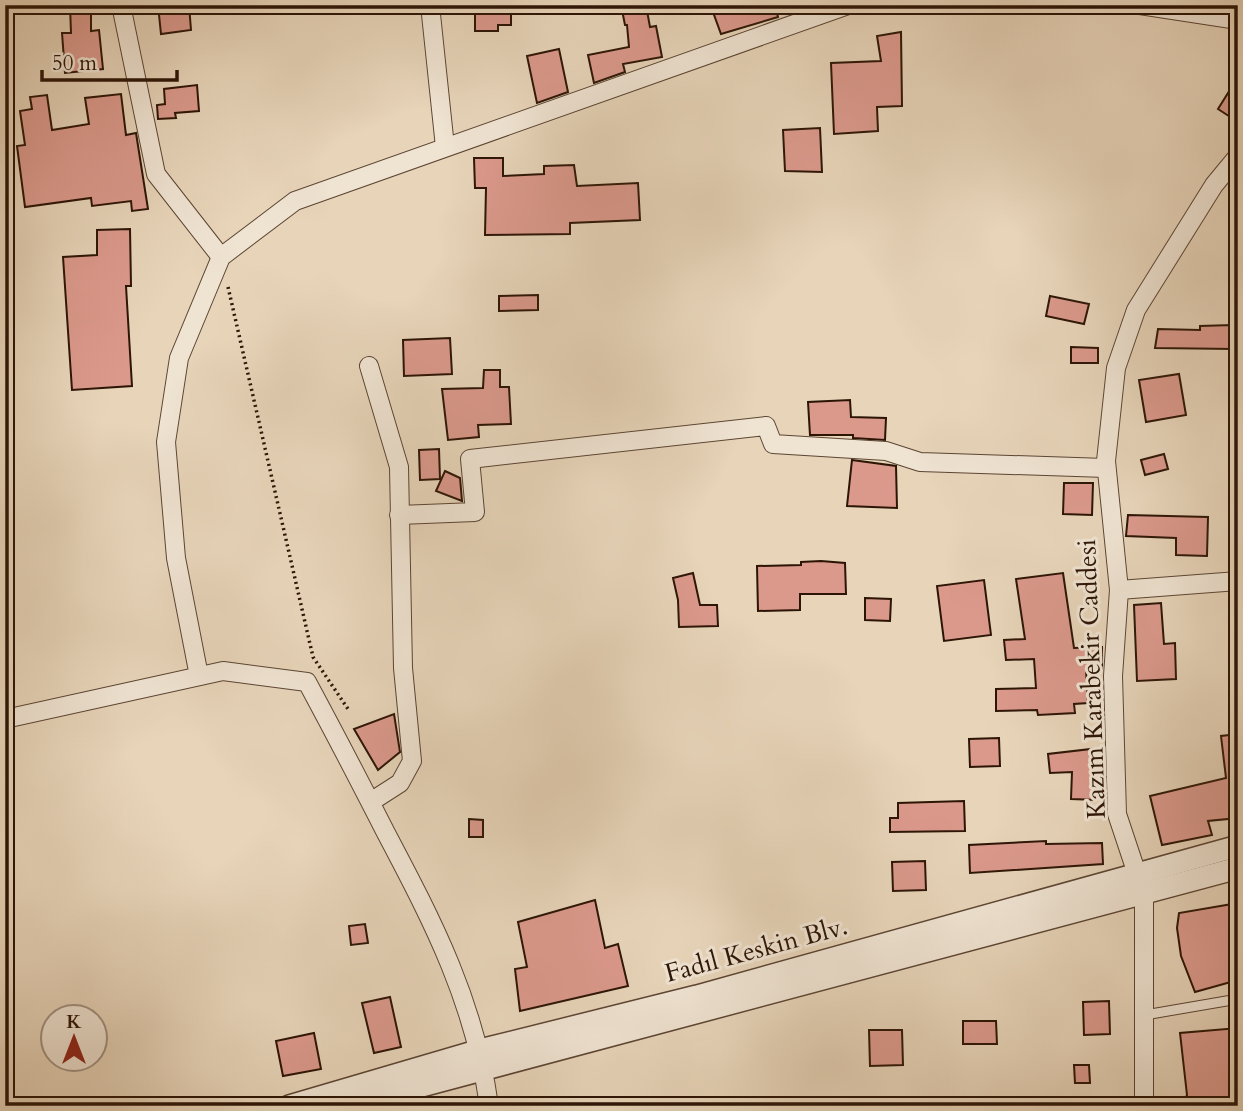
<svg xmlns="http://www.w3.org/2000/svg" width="1243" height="1111" font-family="Cardo,serif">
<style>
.building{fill:#db998c;stroke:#2d1506;stroke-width:2}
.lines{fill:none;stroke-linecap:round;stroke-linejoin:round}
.service-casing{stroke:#5c4533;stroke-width:11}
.minor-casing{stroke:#5c4533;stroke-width:20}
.tertiary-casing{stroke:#5c4533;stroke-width:24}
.path{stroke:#2d1506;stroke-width:3.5;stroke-dasharray:2 3.5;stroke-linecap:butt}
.service{stroke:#efe3d2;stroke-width:9}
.minor{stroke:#efe3d2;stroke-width:18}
.tertiary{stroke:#efe3d2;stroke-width:21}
.labels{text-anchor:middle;stroke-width:6;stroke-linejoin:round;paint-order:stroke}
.street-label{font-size:26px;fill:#2d1506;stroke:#efe3d2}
</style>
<rect width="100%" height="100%" fill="#e7d4b9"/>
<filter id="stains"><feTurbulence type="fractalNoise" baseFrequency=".00286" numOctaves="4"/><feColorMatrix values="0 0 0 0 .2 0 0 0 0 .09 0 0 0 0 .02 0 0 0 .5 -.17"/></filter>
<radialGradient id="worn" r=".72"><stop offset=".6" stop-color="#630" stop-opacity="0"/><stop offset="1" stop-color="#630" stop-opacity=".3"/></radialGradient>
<g class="building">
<polygon points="70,5 91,5 91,31 99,30 103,69 65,73 62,33 71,33"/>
<polygon points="158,5 189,5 191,30 161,34"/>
<polygon points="475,5 511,5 511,25 498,25 498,31 475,31"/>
<polygon points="621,5 646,5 650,27 656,26 662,57 623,64 625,72 594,83 588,55 629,47 627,25 625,25"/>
<polygon points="716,5 775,5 778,17 721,34 713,12 718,10"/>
<polygon points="901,32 902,106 877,107 878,131 834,134 831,63 881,61 877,36"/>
<polygon points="559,49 568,92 537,103 527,56"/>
<polygon points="1238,77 1238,122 1218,109"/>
<polygon points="197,85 199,111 175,113 176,118 158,119 157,105 165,104 164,89"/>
<polygon points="121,94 126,135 136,133 148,209 132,211 131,201 92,206 91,198 25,207 17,146 25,145 20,111 32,109 30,97 47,95 52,130 89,124 85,98"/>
<polygon points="820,128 822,172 785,171 783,130"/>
<polygon points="474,158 503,158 503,176 544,174 544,166 574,165 577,186 638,183 640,220 570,223 570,234 485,235 486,188 475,188"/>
<polygon points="130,229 131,286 126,286 132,386 72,390 63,257 97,255 97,230"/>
<polygon points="538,295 538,310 499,311 499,296"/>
<polygon points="1050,296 1089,304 1084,324 1046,316"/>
<polygon points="1232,325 1233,349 1155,348 1158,329 1200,330 1200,326"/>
<polygon points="450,338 452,374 404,376 403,340"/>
<polygon points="1071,347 1098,348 1098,363 1071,363"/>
<polygon points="484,370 500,370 500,387 509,387 511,424 478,425 479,437 448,440 442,389 483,388"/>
<polygon points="1179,374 1186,415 1146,422 1139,380"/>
<polygon points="850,400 851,417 886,418 885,440 853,438 853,435 810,435 808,402"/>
<polygon points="439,449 440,479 420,480 419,450"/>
<polygon points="1164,454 1168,469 1145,475 1141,460"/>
<polygon points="852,460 896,466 897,508 847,506"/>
<polygon points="445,471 460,478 462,501 436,491"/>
<polygon points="1064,483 1093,483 1092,515 1063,514"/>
<polygon points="1128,515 1208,517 1207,556 1176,555 1176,538 1126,536"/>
<polygon points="821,561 845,563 846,594 800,594 800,610 758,611 757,566 801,565 801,562"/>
<polygon points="693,573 700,605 717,605 718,626 679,627 678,600 673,578"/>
<polygon points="1063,573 1074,648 1102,647 1102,669 1086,670 1088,703 1074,704 1075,713 1038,715 1037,710 996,711 996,689 1036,688 1034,659 1006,660 1004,640 1025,639 1016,579"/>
<polygon points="984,580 991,635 944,641 937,586"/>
<polygon points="865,598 891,599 890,621 865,620"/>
<polygon points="1161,603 1164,644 1175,643 1176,679 1137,681 1134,605"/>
<polygon points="394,714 400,752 378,770 354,729"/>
<polygon points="1238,734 1238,818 1208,821 1212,835 1162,845 1150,796 1226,778 1221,736"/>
<polygon points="999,738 1000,766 970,767 969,739"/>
<polygon points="1100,748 1097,800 1071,799 1072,772 1050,773 1048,754"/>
<polygon points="964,801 965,831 890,832 890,818 898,818 898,803"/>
<polygon points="469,819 483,820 483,837 469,837"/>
<polygon points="1046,841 1046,844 1102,843 1103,864 970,873 969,845"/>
<polygon points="925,861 926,890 893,891 892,862"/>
<polygon points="595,900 605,948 618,944 628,986 520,1011 515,969 527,967 518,922"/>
<polygon points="1238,903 1238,980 1195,992 1181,956 1177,928 1179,913"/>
<polygon points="365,924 368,943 351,945 349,926"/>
<polygon points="390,997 401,1047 374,1053 362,1003"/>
<polygon points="1109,1001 1110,1034 1084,1035 1083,1002"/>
<polygon points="963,1021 996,1021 997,1044 963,1044"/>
<polygon points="1238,1028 1238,1076 1229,1076 1232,1106 1182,1106 1187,1095 1180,1033"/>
<polygon points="869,1030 902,1030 903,1065 870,1066"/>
<polygon points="314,1033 321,1069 283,1076 276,1041"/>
<polygon points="1074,1065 1089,1065 1090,1083 1075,1083"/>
</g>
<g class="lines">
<g class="service-casing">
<polyline id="service" points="1145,1015 1238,999"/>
</g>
<g class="minor-casing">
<g id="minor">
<polyline points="121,5 156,174 221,257"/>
<polyline points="430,5 445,147"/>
<polyline points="1140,5 1238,20"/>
<polyline points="369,366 399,467 403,668 412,761 400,783 372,801"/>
<polyline points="399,515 475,512 470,459 766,426 773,444 886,451 920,462 1106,468"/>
<polyline points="1119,590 1238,581"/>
<polyline points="199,676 176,558 166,442 179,358 221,257 295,201 848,5"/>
<path d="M5,719l218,-48 84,11c27,50 53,100 79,151 48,91 89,170 103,273"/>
<polyline points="1144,1106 1144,895 1117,814 1113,676 1119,590 1106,461 1116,368 1136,310 1214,185 1238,156"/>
</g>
</g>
<g class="tertiary-casing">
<g id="tertiary">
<polyline points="289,1106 480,1050 697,996 1238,846"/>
<polyline points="347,1106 1238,868"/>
</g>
</g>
<polyline class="path" points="228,287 313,657 348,709"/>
<use href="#service" class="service"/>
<use href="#minor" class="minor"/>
<use href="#tertiary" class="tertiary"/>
</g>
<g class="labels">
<g class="street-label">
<text transform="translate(1091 679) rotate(-92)" y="9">Kazım Karabekir Caddesi</text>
<text transform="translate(756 949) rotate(-15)" y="9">Fadıl Keskin Blv.</text>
</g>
</g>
<rect width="1243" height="1111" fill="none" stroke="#e7d4b9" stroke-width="28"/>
<rect x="7" y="7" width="1229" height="1097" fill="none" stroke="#2d1506" stroke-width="3.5"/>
<rect x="14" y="14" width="1215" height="1083" fill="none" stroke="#2d1506" stroke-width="2"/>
<g transform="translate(74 1038)"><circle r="33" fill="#efe3d2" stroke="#a19180" stroke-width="2"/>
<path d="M0-5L12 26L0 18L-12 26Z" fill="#8f2418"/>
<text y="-10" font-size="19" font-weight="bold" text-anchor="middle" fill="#2d1506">K</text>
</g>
<path d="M42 70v10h135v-10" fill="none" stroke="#2d1506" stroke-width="3.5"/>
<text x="52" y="70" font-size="21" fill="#2d1506" stroke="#efe3d2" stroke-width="5" paint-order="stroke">50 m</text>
<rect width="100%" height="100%" filter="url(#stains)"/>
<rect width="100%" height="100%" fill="url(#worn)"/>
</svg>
